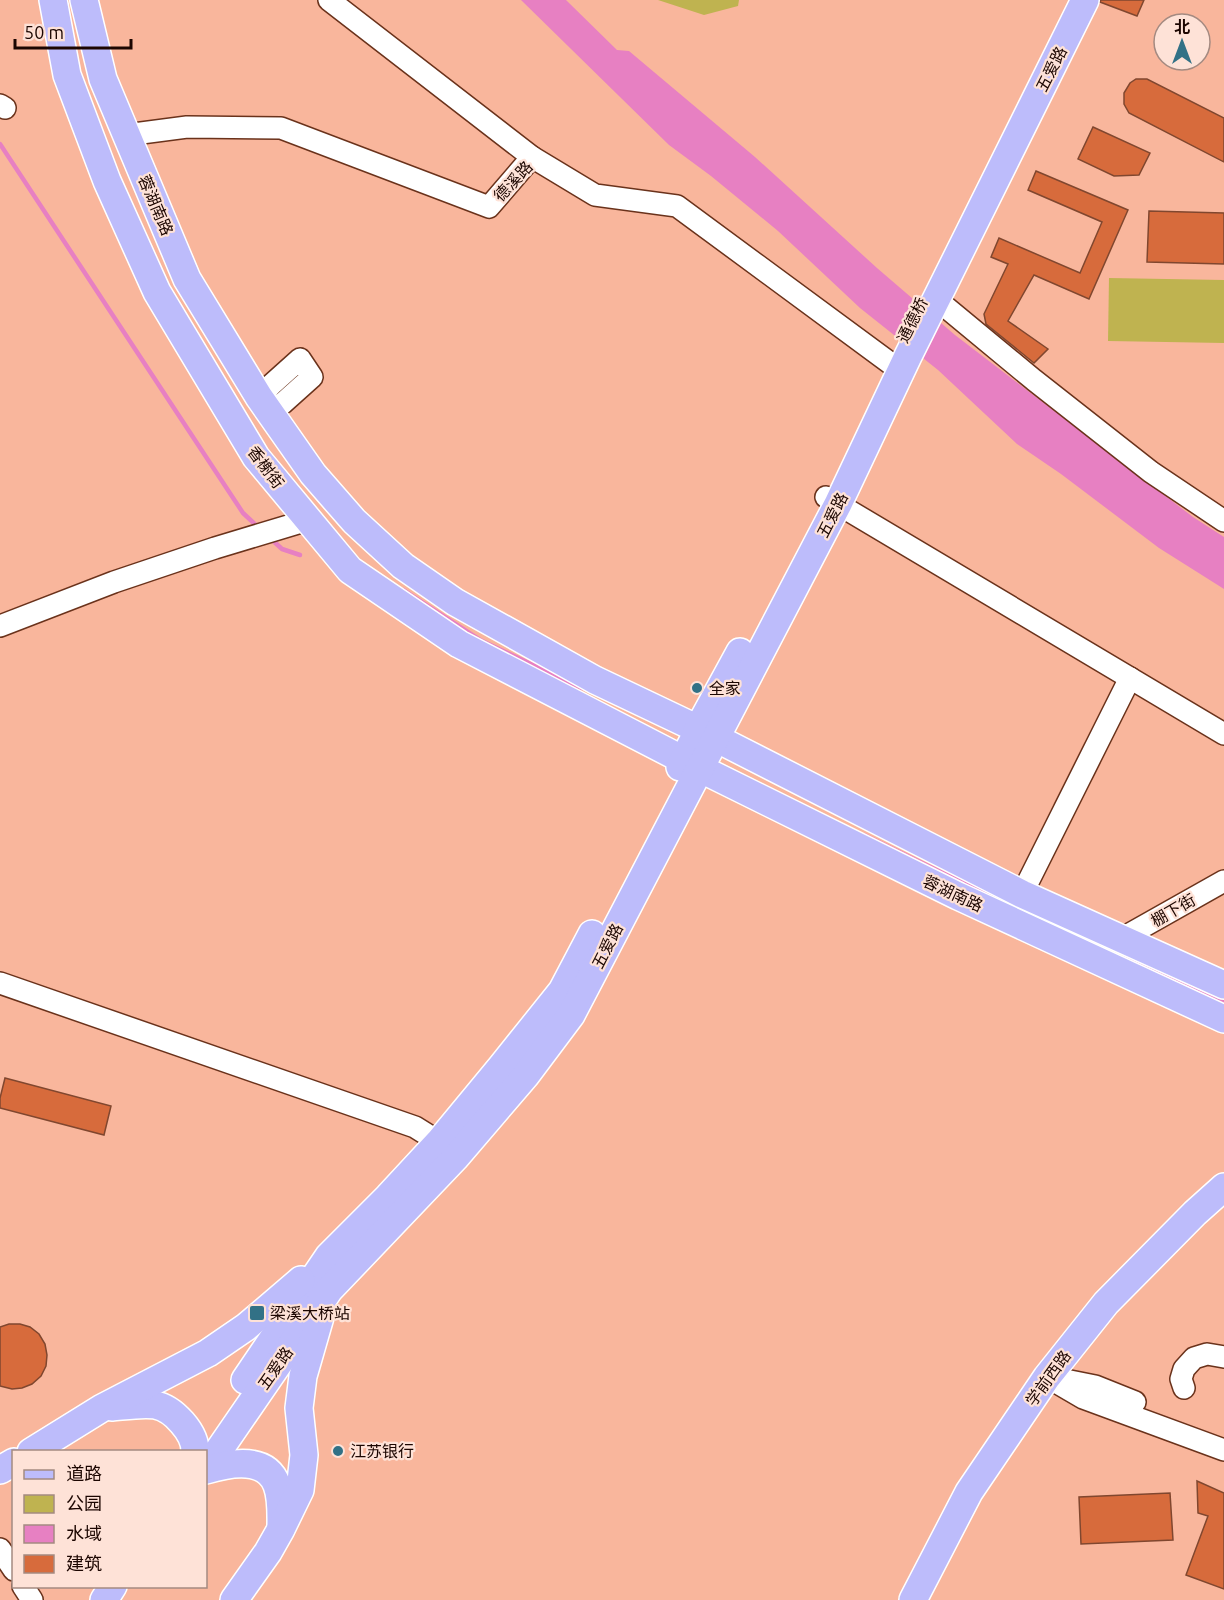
<svg xmlns="http://www.w3.org/2000/svg" width="1224" height="1600" font-family="Ubuntu,'Noto Sans SC',sans-serif">
<style>
.green{fill:#bfb350}
.water{fill:#e780c2}
.lines{fill:none;stroke-linecap:round;stroke-linejoin:round}
.stream{stroke:#e780c2;stroke-width:4.5}
.building{fill:#d76b3c;stroke:#80472f;stroke-width:1.5}
.minor-casing{stroke:#6a321b;stroke-width:24}
.major-casing{stroke:#fff;stroke-width:30}
.minor{stroke:#fff;stroke-width:21}
.major{stroke:#bdbcfb;stroke-width:27}
.poi-dot{fill:#327186;stroke:#fee2d7;stroke-width:2}
.labels{text-anchor:middle;stroke-width:4.5;stroke-linejoin:round;paint-order:stroke}
.street-label{font-size:16px;fill:#1c0601;stroke:#fee2d7}
.poi-label{font-size:16px;fill:#1c0601;stroke:#fee2d7;text-anchor:start}
</style>
<rect width="100%" height="100%" fill="#f9b69c"/>
<g class="green">
<polygon points="658,0 739,0 738,6 704,15"/>
<polygon points="1109,278 1224,280 1224,343 1108,341"/>
</g>
<polygon class="water" points="521,0 566,0 617,50 629,51 755,157 877,268 955,335 1193,517 1224,537 1224,589 1159,548 1061,474 1017,444 938,370 860,308 778,231 711,176 669,145"/>
<g class="lines">
<g class="stream">
<polyline points="0,144 243,513 259,528"/>
<polyline points="270,538 282,549 300,555"/>
<polyline points="403,590 480,640 582,688"/>
<polyline points="864,835 978,890 1101,946"/>
<polyline points="1125,957 1224,1002"/>
</g>
</g>
<g class="building">
<polygon points="1101,0 1144,0 1137,16 1100,2"/>
<polygon points="1136,79 1147,79 1224,118 1224,162 1129,113 1124,104 1124,93 1130,83"/>
<polygon points="1093,127 1150,153 1139,175 1114,176 1078,159"/>
<polygon points="1036,171 1128,210 1089,299 1034,275 1008,321 1048,349 1034,363 986,324 984,314 1008,264 991,257 999,238 1080,273 1102,222 1028,190"/>
<polygon points="1149,211 1224,213 1224,264 1147,262"/>
<polygon points="5,1078 111,1106 104,1135 0,1108 0,1098"/>
<polygon points="9,1324 20,1324 30,1327 39,1334 45,1344 47,1355 46,1366 41,1376 32,1384 22,1388 12,1389 0,1386 0,1327"/>
<polygon points="1197,1481 1224,1493 1224,1589 1186,1575 1208,1516 1198,1513"/>
<polygon points="1170,1493 1173,1540 1081,1544 1079,1497"/>
</g>
<g class="lines">
<g class="minor-casing">
<g id="minor">
<polyline points="329,0 532,157"/>
<polyline points="0,105 5,108"/>
<polyline points="126,135 187,127 281,128 489,207 532,157 595,195 677,206 890,363"/>
<polyline points="936,299 1034,380 1151,472 1224,521"/>
<polyline points="259,397 271,385 300,359 312,377 283,403 270,412"/>
<polyline points="826,497 1224,734"/>
<polyline points="0,626 114,582 215,548 308,520"/>
<polyline points="1022,894 1130,678"/>
<polyline points="1121,939 1224,881"/>
<polyline points="0,983 415,1127 439,1142"/>
<polyline points="1047,1377 1083,1398 1224,1450"/>
<polyline points="1065,1380 1095,1386 1135,1402"/>
<polyline points="1184,1388 1181,1379 1184,1369 1194,1358 1207,1354 1224,1357"/>
<polyline points="0,1549 14,1570"/>
<polyline points="23,1586 32,1600"/>
</g>
</g>
<g class="major-casing">
<g id="major">
<polyline points="53,0 67,75 107,181 157,292 256,457 350,570 459,644 699,768 958,896 1224,1019"/>
<polyline points="84,0 103,79 187,279 259,397 313,474 354,521 403,566 455,602 595,680 698,729 1022,894 1224,985"/>
<polyline points="680,767 695,737 698,729 740,652"/>
<polyline points="245,1380 329,1256 388,1197 439,1142 501,1067 562,991 592,934"/>
<path d="M112,1407c12,-1 31,-4 43,-2 18,3 41,28 40,47"/>
<polyline points="31,1452 102,1408 208,1353 246,1327 301,1280"/>
<polyline points="206,1469 329,1290 455,1158 526,1075 571,1015 838,504 908,356 1085,0"/>
<polyline points="0,1470 14,1462"/>
<path d="M206,1470c23,-7 60,-15 71,15 5,13 4,29 4,43"/>
<polyline points="104,1600 113,1586"/>
<polyline points="234,1600 268,1552 281,1529 300,1490 304,1455 299,1408 303,1376 320,1317"/>
<polyline points="913,1600 969,1492 1047,1377 1106,1303 1195,1213 1224,1187"/>
</g>
</g>
<use href="#minor" class="minor"/>
<use href="#major" class="major"/>
</g>
<g class="poi-dot">
<circle cx="697" cy="688" r="6"/>
<rect x="249" y="1305" width="16" height="16" rx="3"/>
<circle cx="338" cy="1451" r="6"/>
</g>
<g class="labels">
<g class="street-label">
<text transform="translate(1051 69) rotate(-63)" y="6">五爱路</text>
<text transform="translate(513 181) rotate(-47)" y="6">德溪路</text>
<text transform="translate(156 205) rotate(67)" y="6">蓉湖南路</text>
<text transform="translate(912 320) rotate(-64)" y="6">通德桥</text>
<text transform="translate(266 467) rotate(53)" y="6">香榭街</text>
<text transform="translate(832 515) rotate(-63)" y="6">五爱路</text>
<text transform="translate(953 893) rotate(25)" y="6">蓉湖南路</text>
<text transform="translate(1173 910) rotate(-30)" y="6">棚下街</text>
<text transform="translate(607 946) rotate(-63)" y="6">五爱路</text>
<text transform="translate(275 1368) rotate(-55)" y="6">五爱路</text>
<text transform="translate(1048 1378) rotate(-54)" y="6">学前西路</text>
</g>
<g class="poi-label">
<text x="709" y="694">全家</text>
<text x="270" y="1319">梁溪大桥站</text>
<text x="350" y="1457">江苏银行</text>
</g>
</g>
<rect x="12" y="1450" width="195" height="138" fill="#fee2d7" stroke="#a48a81" stroke-width="1.5"/>
<rect x="24" y="1470" width="30" height="9" fill="#bdbcfb" stroke="#a48a81" stroke-width="1.5"/>
<text x="66" y="1480" font-size="18" fill="#1c0601">道路</text>
<rect x="24" y="1495" width="30" height="18" fill="#bfb350" stroke="#a48a81" stroke-width="1.5"/>
<text x="66" y="1510" font-size="18" fill="#1c0601">公园</text>
<rect x="24" y="1525" width="30" height="18" fill="#e780c2" stroke="#a48a81" stroke-width="1.5"/>
<text x="66" y="1540" font-size="18" fill="#1c0601">水域</text>
<rect x="24" y="1555" width="30" height="18" fill="#d76b3c" stroke="#a48a81" stroke-width="1.5"/>
<text x="66" y="1570" font-size="18" fill="#1c0601">建筑</text>
<g transform="translate(1182 42)"><circle r="28" fill="#fee2d7" stroke="#a48a81" stroke-width="1.5"/>
<path d="M0-4.5L10 22L0 15L-10 22Z" fill="#327186"/>
<text y="-9" font-size="16" font-weight="bold" text-anchor="middle" fill="#1c0601">北</text>
</g>
<path d="M15 39v9h116v-9" fill="none" stroke="#1c0601" stroke-width="3"/>
<text x="24" y="39" font-size="18" fill="#1c0601" stroke="#fee2d7" stroke-width="4.5" paint-order="stroke">50 m</text>
</svg>
